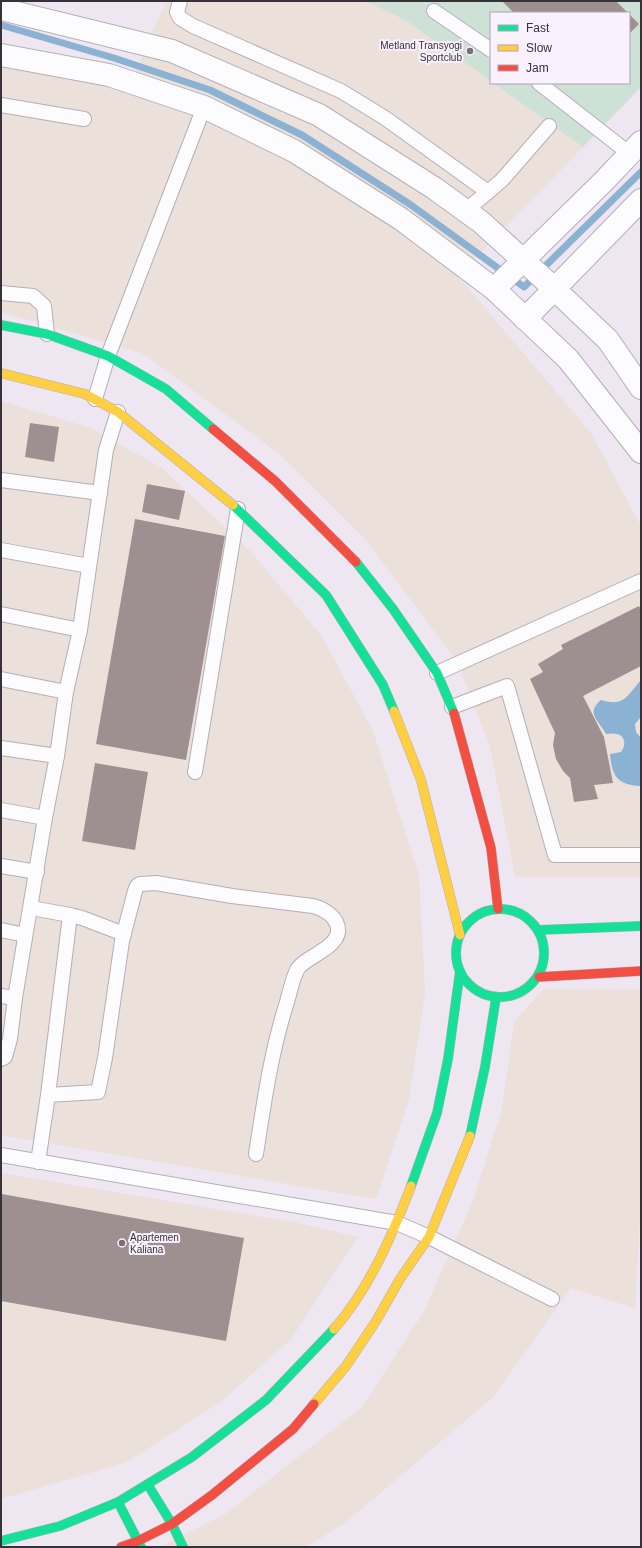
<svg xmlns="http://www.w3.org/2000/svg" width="642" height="1548" font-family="Helvetica,sans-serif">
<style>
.commercial{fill:#ebe0da}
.green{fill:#cee1d7}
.water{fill:#8cb2d3}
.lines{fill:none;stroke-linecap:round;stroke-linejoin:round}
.stream{stroke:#8cb2d3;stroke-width:7}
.building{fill:#9e9090}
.lane-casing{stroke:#b4afb7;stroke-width:16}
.street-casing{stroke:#b4afb7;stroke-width:24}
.fast-casing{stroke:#b4afb7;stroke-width:10}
.slow-casing{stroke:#b4afb7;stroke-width:10}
.jam-casing{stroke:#b4afb7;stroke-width:10}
.lane{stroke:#fcfbfd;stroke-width:14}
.street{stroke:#fcfbfd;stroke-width:22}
.fast{stroke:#16e098;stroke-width:9}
.slow{stroke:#ffcf43;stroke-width:9}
.jam{stroke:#f24e42;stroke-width:9}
.poi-dot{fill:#767179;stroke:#f9f1fd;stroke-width:1.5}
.labels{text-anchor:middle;stroke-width:4;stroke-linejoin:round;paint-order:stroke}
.poi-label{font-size:10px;fill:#363239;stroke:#f9f1fd;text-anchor:end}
</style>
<rect width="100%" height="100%" fill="#eee6f1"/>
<g class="commercial">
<polygon points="166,1 365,1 407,21 491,81 491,83 493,83 583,147 458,276 591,433 641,526 641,877 515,877 490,746 458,663 364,538 277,452 142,353 1,312 1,65 128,90"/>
<polygon points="1,401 91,428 162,468 252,553 321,635 373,731 419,876 425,993 409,1099 376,1199 1,1135"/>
<polygon points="544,989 641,990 641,1200 635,1308 571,1288 493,1397 345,1523 306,1547 160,1547 227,1513 362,1407 423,1313 473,1201 502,1109 514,1022"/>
<polygon points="1,1173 298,1223 358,1237 291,1339 223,1400 127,1462 1,1499"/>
</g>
<polygon class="green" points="365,1 641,1 641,87 583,147 493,83 629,83 629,13 491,13 491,81 407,21"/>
<path class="water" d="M641,680v37l-6,7 1,8 5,6v48c-24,-1 -29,-10 -31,-32l11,-2c5,-6 5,-17 -5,-18 -3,-1 -7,0 -10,0 -7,-13 -21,-21 -5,-34 23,7 26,-4 40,-20z"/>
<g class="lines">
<polyline class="stream" points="1,25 114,58 210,90 302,135 411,205 524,287 641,172"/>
</g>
<g class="building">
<polygon points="502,1 616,1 628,13 514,13"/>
<polygon points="629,14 639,24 629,34"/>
<polygon points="30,423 59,427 54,462 25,457"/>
<polygon points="147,484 185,491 179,520 142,512"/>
<polygon points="135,519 225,536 186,760 96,744"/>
<polygon points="639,606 641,610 641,666 583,696 604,737 613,783 594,785 598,799 574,802 570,778 563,771 556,759 553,745 555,733 530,679 543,672 538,664 563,649 561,645"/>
<polygon points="95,763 148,772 135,850 82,841"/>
<polygon points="2,1194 244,1238 226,1341 1,1301"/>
</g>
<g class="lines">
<g class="lane-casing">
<g id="lane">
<polyline points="180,1 177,12 180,18 193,26 341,91 385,118 488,192 502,180 549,126"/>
<polyline points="434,11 491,50"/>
<polyline points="539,83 630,154"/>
<polyline points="1,105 84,119"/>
<polyline points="465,211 488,192"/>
<polyline points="1,293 33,296 44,306 47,334"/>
<polyline points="95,399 108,356 204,107"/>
<polyline points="1,480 100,493"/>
<polyline points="1,550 89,566"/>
<polyline points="1,614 80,630"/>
<polyline points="437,673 641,581"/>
<polyline points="1,679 66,692"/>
<polyline points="452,707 507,686 555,855 641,855"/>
<polyline points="1,748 57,756"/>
<polyline points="195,772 238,509"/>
<polyline points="1,810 45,818"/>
<polyline points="1,866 37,872"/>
<polyline points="31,908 70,915"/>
<polyline points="1,930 25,935"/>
<polyline points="1,996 15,998"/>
<polyline points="1,1059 5,1057 10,1039 15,998 45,818 57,756 66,692 80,630 106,450 118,412"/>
<polyline points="48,1095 70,915 82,918 124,934"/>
<polyline points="1,1155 397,1223 429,1237 552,1299"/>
<path d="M38,1162l10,-67 50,-3 7,-34 17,-117 13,-50 2,-5 3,-2 16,-1 76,13 81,10c11,3 26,11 25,26 -2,17 -35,26 -41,38 -5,10 -7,22 -10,32 -16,50 -23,100 -31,152"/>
</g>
</g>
<g class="street-casing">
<g id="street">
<polyline points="1,9 172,51 319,115 434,188 481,222 546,281 608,340 641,388"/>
<polyline points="1,55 109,75 204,107 294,151 401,219 494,289 568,359 641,452"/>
<polyline points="494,289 603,182 641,142"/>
<polyline points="525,319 641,200"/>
</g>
</g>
<g class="fast-casing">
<g id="fast">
<polyline points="1,325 47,334 108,356 166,389 213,429"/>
<polyline points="233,505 326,595 383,685 394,711"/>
<polyline points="356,562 393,609 437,673 454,713"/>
<circle cx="500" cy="953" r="44"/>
<polyline points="538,930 641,926"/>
<polyline points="470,1136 485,1067 496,998"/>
<polyline points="411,1186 437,1113 448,1059 460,971"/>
<polyline points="148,1485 172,1524 183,1547"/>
<polyline points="118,1502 141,1547"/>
<polyline points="1,1541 60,1526 118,1502 192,1457 266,1400 334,1329"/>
</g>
</g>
<g class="slow-casing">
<g id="slow">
<polyline points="1,373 85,394 118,412 233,505"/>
<polyline points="394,711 421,780 460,935"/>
<path d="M334,1329c35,-40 58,-93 77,-143"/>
<polyline points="314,1404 346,1366 376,1321 400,1279 429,1237 470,1136"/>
</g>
</g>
<g class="jam-casing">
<g id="jam">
<polyline points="213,429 275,481 356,562"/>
<polyline points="454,713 491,848 498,909"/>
<polyline points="539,977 641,971"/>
<polyline points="121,1547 138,1541 172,1524 212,1495 293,1429 314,1404"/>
</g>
</g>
<use href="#lane" class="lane"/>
<use href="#street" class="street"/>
<use href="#fast" class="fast"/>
<use href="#slow" class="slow"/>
<use href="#jam" class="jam"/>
</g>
<g class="poi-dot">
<circle cx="470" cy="51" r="4"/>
<circle cx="122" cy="1243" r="4"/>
</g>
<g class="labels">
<g class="poi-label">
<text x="462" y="49">Metland Transyogi<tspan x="462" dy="12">Sportclub</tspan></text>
<text x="130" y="1241" text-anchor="start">Apartemen<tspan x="130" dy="12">Kaliana</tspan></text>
</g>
</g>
<rect width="642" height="1548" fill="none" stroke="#363239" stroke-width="4"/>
<rect x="490" y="12" width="140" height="72" fill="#f9f1fd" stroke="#aba5af"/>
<rect x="498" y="25" width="20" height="6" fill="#16e098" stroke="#aba5af"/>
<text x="526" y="32" font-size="12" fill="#363239">Fast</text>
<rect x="498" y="45" width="20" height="6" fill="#ffcf43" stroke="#aba5af"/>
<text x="526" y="52" font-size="12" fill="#363239">Slow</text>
<rect x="498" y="65" width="20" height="6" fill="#f24e42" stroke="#aba5af"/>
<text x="526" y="72" font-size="12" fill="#363239">Jam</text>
</svg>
